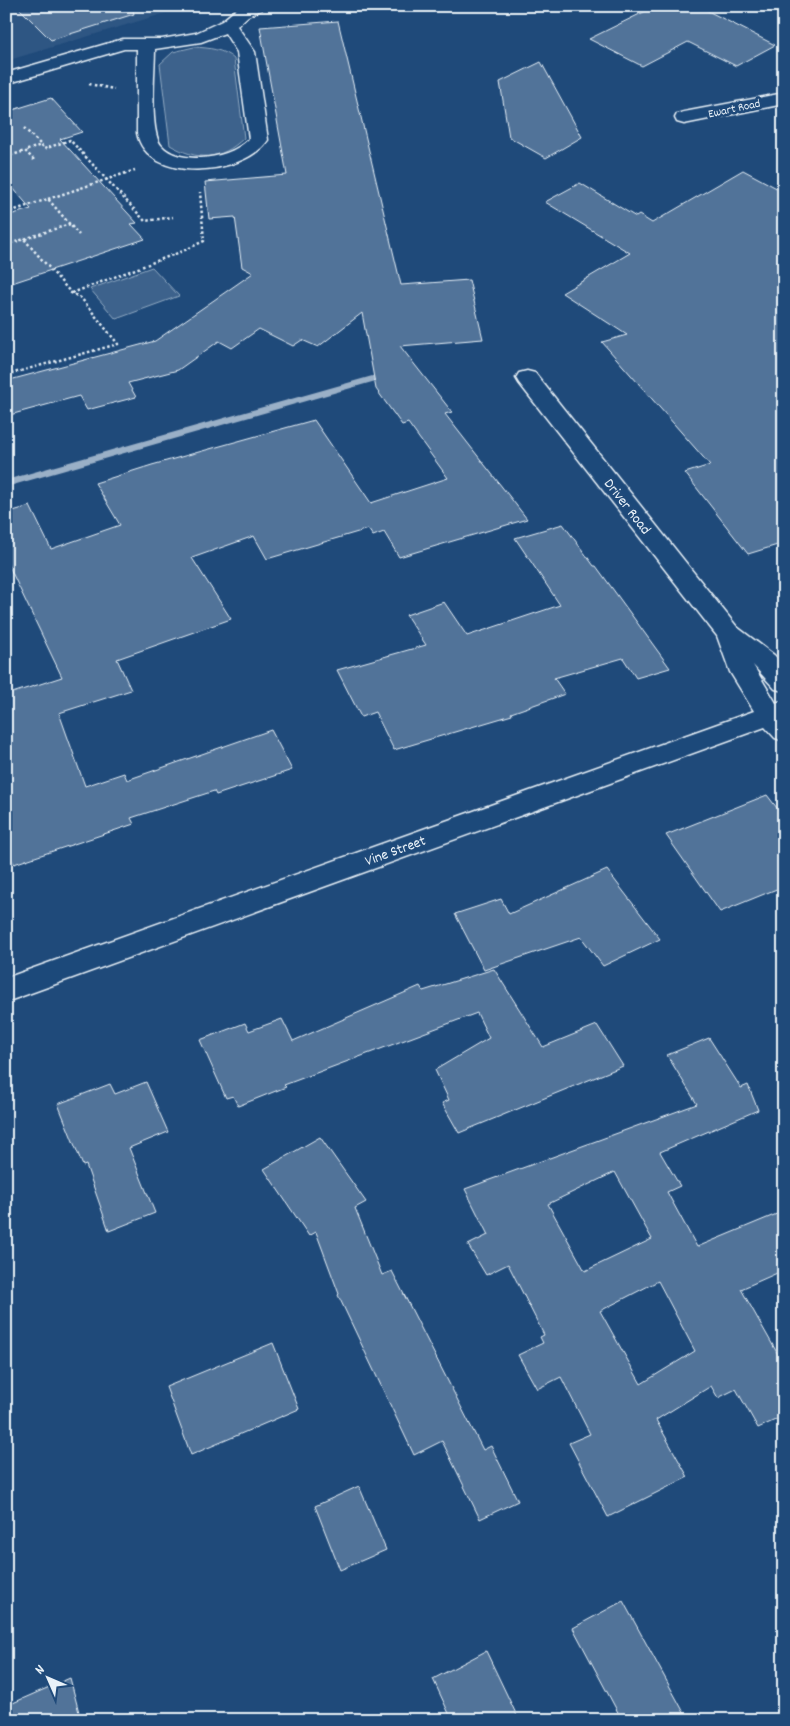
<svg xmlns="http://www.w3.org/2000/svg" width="790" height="1726" font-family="Dekko,sans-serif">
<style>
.built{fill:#2e5683}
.green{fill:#3c628c;stroke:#92aac2}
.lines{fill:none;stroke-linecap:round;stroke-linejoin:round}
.stream{fill:#9ab0c7;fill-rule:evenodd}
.building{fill:#517399;stroke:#e8f1f8;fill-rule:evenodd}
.minor-casing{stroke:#e8f1f8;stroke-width:3}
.path{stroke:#e8f1f8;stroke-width:2.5;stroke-dasharray:2.5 2.5;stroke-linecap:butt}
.minor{fill:#1f4a7a;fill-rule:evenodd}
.labels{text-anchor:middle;stroke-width:5;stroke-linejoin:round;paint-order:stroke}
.far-street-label{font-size:12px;fill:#e8f1f8;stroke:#1f4a7a}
.street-label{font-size:15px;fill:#e8f1f8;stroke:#1f4a7a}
</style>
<rect width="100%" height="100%" fill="#1f4a7a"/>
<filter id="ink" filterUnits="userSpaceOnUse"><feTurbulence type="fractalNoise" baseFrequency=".02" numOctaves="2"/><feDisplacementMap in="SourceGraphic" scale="10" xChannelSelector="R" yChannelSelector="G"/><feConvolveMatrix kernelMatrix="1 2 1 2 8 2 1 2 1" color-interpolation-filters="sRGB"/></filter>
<g filter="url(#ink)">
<polygon class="built" points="6,6 189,6 6,61"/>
<g class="green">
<path d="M194,47c15,1 29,2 40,12l10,79c-24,23 -46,23 -74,7l-10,-81 13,-12z"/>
<polygon points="152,267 179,296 116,319 90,289"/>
</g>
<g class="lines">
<polygon class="stream" points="390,371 393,372 393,376 6,487 6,480"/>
</g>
<g class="building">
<polygon points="17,6 132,6 134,14 51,40"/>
<polygon points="656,6 698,6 775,45 736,66 688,42 642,66 589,39"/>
<polygon points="338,21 401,285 469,280 483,339 400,346 452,412 445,414 527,519 399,557 384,532 373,536 368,529 267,559 254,536 192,558 231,619 117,659 131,690 59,713 85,786 124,773 127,780 271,730 292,770 216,795 214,791 131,818 134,824 14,864 6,845 6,695 62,677 6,560 6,513 30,506 51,549 120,525 95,483 152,465 314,420 371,503 448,478 408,423 402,425 376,389 362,313 318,347 302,340 293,346 259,329 232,348 219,341 178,370 128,383 136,397 87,410 79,396 6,416 6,381 155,341 253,273 242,267 235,217 209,219 205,182 287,175 260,27"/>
<polygon points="541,62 582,137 546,158 509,137 500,82"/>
<polygon points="51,98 82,132 60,139 137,223 131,224 145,239 6,285 6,216 31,209 6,180 6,112"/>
<polygon points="743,170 784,192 784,543 748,554 685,473 710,465 602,342 627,335 562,293 630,253 545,202 580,183 636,217 639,215 652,223"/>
<polygon points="563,524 594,566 596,566 670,668 636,678 623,658 554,678 565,694 511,713 512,715 394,750 375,712 361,717 337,670 426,645 406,615 444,602 467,636 560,605 515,538"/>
<polygon points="767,795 784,817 784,886 720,912 666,835"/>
<polygon points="607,870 660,939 603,966 581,937 484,970 455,914 501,899 509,914"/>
<polygon points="494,969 543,1047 597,1025 623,1066 459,1133 442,1103 449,1100 435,1070 489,1038 477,1013 284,1085 286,1087 238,1106 233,1096 226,1098 200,1040 245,1023 249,1031 282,1019 293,1041 420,986 423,991"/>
<path d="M709,1038l32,50 7,-3 10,25 -98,42 20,34 -13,6 30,55 87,-36v59l-43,19 43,76v51l-26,12 -22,-39 -18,9 -7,-12 -55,34 32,57 -80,40 -39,-74 21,-9 -29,-57 -24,12 -19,-34 25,-12 -3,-6 4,-2 -36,-71 -22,11 -18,-30 20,-10 -23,-46 232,-85 -30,-49zM615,1172l37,67 -67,32 -37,-67zM658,1281l37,70 -54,33 -41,-73z"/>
<polygon points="146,1082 168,1132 129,1148 155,1213 109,1231 86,1165 83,1166 58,1104 110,1084 115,1094"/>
<polygon points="320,1137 366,1202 355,1208 382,1275 392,1271 483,1450 491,1446 518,1501 480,1519 442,1441 414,1455 338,1295 339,1294 316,1232 309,1236 264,1169"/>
<polygon points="273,1343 299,1409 191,1455 166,1387"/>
<polygon points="359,1486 386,1550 340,1570 315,1506"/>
<polygon points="623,1601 688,1720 622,1720 573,1628"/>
<polygon points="486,1651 519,1720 452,1720 433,1679"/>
<polygon points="70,1678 81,1720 6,1720 6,1706"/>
</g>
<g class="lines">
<g class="minor-casing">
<g id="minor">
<path d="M240,6h24l-3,4 -13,6 -11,10 18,26 13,88c-24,36 -121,45 -131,-7v-84h-13l-118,35v-11l117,-34h39l34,-6 26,-12zM225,33l12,19 12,87c-13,13 -31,18 -49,19 -13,0 -30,-2 -39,-13 -12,-15 -6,-75 -6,-96l46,-7z"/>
<polygon points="784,93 784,104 684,124 677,122 675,118 677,114 684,112"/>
<polygon points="527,371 535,373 737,627 774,655 784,665 784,691 775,689 753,665 776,703 784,700 784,741 775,738 765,727 6,1002 6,978 754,711 730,672 717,636 519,383 516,378 519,373"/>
</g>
</g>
<g class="path">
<polyline points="89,84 114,89"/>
<polyline points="24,128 41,145"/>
<polyline points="6,157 25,151"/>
<polyline points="34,160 25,151 41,145 44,149 70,140 145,221 173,217"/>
<polyline points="48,199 135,170"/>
<polyline points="6,213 48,199 79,235"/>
<polyline points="6,245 70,224"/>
<polyline points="72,293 183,251 204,241 200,192"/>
<polyline points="6,375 118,344 81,298 71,293 24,239"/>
</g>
<use href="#minor" class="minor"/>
</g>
</g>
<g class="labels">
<g class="far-street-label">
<text transform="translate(734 108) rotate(-12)" y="4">Ewart Road</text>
</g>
<g class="street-label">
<text transform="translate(628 506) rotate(52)" y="5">Driver Road</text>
<text transform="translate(395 850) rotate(-20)" y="5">Vine Street</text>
</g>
</g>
<rect width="790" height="1726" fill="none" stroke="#1f4a7a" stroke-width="25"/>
<rect x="12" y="12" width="765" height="1701" fill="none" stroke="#e8f1f8" stroke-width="2" filter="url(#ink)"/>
<g transform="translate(48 1678) rotate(315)" stroke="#1f4a7a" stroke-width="4" paint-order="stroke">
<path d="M0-4L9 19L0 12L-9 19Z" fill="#e8f1f8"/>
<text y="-8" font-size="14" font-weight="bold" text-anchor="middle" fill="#e8f1f8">N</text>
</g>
</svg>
